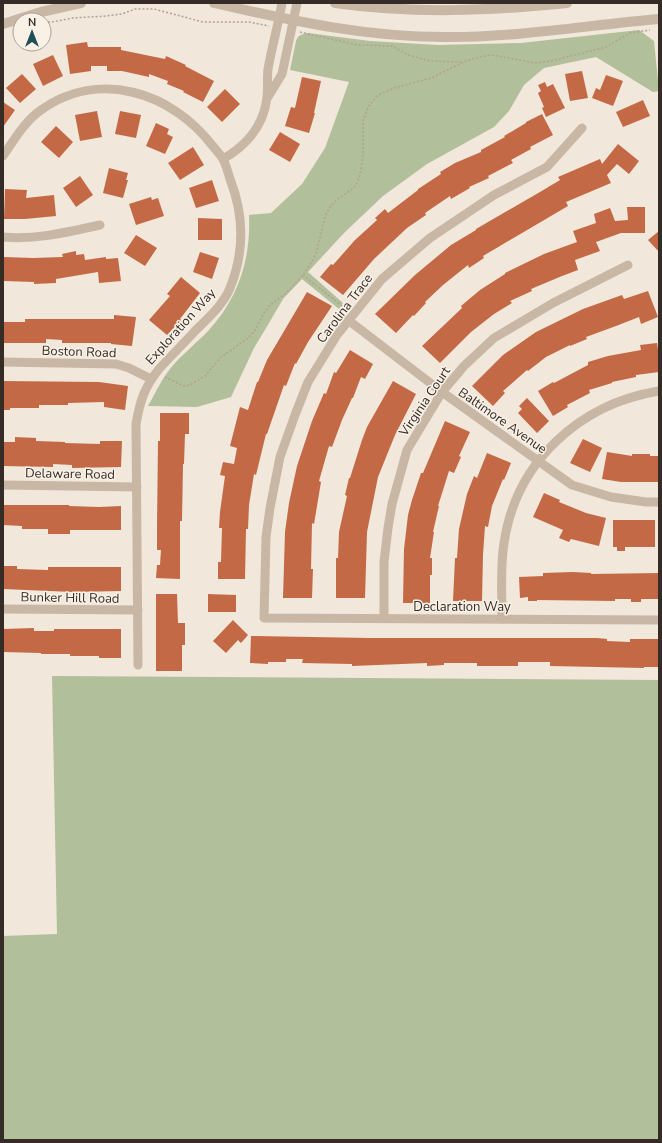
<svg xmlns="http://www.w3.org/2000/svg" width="662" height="1143" font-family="'Nunito Sans',sans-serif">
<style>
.green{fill:#b1bf9a}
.building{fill:#c46945}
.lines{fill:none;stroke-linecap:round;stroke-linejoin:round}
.path{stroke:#b4a190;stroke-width:1.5;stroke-dasharray:2 2;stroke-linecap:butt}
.minor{stroke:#c9b7a6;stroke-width:9}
.tertiary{stroke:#c9b7a6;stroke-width:10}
.labels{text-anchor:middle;stroke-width:3;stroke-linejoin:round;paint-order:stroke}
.street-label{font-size:13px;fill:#352c27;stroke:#f9f1e6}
</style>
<rect width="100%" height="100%" fill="#f1e7da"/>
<g class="green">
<path d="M639,30l15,11 5,50 -6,1 -57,-35 -52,11 -20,17 -15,26 -15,16 -67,37 -44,32 -39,37 -36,39 35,31 -4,6 -37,-30 -19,20 -14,24 -15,25 -23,49 -34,10 -49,-1c7,-12 13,-26 22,-37 11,-14 27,-26 39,-39 30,-33 42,-72 40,-115l22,-2 31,-29 23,-36 24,-66 -59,-12 6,-29c2,-6 6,-7 12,-8l62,8 68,4 83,-2z"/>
<polygon points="52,676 659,680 659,1140 3,1140 3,936 57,934"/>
</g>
<g class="building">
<polygon points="87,42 88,47 121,47 121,50 165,59 166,56 186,65 185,66 214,81 203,102 183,92 184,91 167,84 168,81 149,74 149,77 122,71 107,71 107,66 91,66 91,71 70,74 66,45"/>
<polygon points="53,55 63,76 43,86 33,64"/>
<polygon points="582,71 588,98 570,101 565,74"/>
<polygon points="22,74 36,89 20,103 6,88"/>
<polygon points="606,75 623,81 613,106 592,98 596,88 600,90"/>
<polygon points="302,77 321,81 314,113 315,113 309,133 285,126 291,107 295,108"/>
<polygon points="545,82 547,87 553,84 565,108 546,117 542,108 544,107 538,93 541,91 538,85"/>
<polygon points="225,89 240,104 222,122 207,107"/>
<polygon points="643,100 650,116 623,127 616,112"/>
<polygon points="3,102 15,110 3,127"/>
<polygon points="97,111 102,137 80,141 75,115"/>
<polygon points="120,111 141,115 136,138 115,134"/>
<polygon points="542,114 553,135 530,147 531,149 511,160 513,163 488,176 489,178 469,187 470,188 451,199 450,196 425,213 426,215 407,228 374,259 343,295 320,277 331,264 333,265 355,240 377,220 375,218 385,209 388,213 418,190 418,189 441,174 440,172 455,163 481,152 481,150 505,137 504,136 526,123 526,122"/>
<polygon points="156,123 169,129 167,134 173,137 165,154 146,146"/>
<polygon points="56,126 73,142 59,158 41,142"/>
<polygon points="280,132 300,144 290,162 269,150"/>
<polygon points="618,144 639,161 629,174 617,164 607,175 611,183 566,202 568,206 483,256 484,258 469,268 468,265 443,285 425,302 426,303 414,316 413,315 396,333 375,314 415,275 451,245 476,230 476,229 540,192 560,180 558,177 600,159 602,164"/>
<polygon points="193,147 204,165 180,180 168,163"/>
<polygon points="109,168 128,173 126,180 128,180 123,198 103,193"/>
<polygon points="80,176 93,195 76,207 63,188"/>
<polygon points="212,180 219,201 196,208 189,188"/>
<polygon points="5,189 27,190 26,198 54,195 56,216 25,219 4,219"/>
<polygon points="151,197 152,200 158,198 164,216 136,225 129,204"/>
<polygon points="627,207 645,207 645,233 621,233 596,242 600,251 575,260 578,270 562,276 531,289 532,291 510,301 512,303 494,314 471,332 440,363 422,346 462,308 461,306 480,290 505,274 505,273 544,254 577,242 573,231 596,223 594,214 610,208 615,221 628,220"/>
<polygon points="198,218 222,219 222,240 198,240"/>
<polygon points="659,231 659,252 648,240"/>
<polygon points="136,235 157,248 145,266 124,253"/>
<polygon points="76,251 76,255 84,254 85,260 106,257 106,259 118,258 121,281 99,283 98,272 56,279 56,283 34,284 34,282 4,281 4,257 33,258 63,257 62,254"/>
<polygon points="200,252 219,258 212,279 193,272"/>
<polygon points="181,277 200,293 180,319 181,320 167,335 149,320 170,296 167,294"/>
<polygon points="648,291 658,317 641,324 639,317 616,326 586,337 587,339 570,346 570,345 546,357 528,371 527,370 503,391 505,393 493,406 472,386 503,355 536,332 583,309 622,295 624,299"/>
<polygon points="307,292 332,306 308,342 296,364 295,363 286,386 284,385 267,434 266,434 256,475 254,474 249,505 248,529 246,529 245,579 218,579 218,562 221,562 222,528 219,528 220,512 225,476 220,475 223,462 234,464 237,448 230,446 240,407 248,410 257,382 258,382 267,360"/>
<polygon points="114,315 136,317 132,346 111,344 111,343 62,343 62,340 46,339 46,343 3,343 3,322 25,322 25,319 114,319"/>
<polygon points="657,343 659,356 659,372 636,375 636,377 612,382 612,383 589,390 590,393 567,405 568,407 553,416 538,391 553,382 554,383 588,365 588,362 608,356 641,350 640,345"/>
<polygon points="350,350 373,364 365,379 361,377 353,398 352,398 342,420 332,447 329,446 319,481 321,482 314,524 312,523 311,569 313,569 312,598 283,598 285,532 289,503 297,466 312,421 324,393 326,394 334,372 336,373"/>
<polygon points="3,381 99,382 128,386 125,410 104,407 104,402 68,403 68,405 39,405 39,408 10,408 10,410 3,410"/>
<polygon points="393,381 416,394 395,435 378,477 367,532 365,598 336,598 336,558 338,558 339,532 347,496 345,495 349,478 350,478 362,440 367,427"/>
<polygon points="527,398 549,421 537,433 518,413 522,409 519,406"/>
<polygon points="160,413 189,413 189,434 185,434 184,464 183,464 182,521 180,521 180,579 156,578 157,565 160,565 161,550 157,550 157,528 158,441 160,441"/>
<polygon points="445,421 470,432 459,456 461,457 454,473 449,471 438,506 439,506 433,532 434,532 430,558 432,558 432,575 430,575 430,603 403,603 404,549 408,515 412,500 421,473 423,473"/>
<polygon points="15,437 36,438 36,441 65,442 65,443 100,444 100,441 122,441 121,467 72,468 72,465 53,464 53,467 3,466 3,442 15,442"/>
<polygon points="583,439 602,448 590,472 570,463"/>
<polygon points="607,452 632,456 632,454 650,454 650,456 659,456 659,482 621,482 602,479"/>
<polygon points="487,453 511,463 504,480 503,479 492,506 488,527 485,526 483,555 482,601 453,601 455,558 457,558 459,529 467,494 474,476 477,478"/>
<polygon points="544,493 560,500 559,502 586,513 606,518 599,546 571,539 569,542 559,538 563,530 533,517"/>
<polygon points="3,505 69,505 69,506 99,507 121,506 121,530 70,530 70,534 48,534 48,529 22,529 22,526 3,525"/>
<polygon points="613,520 655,520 655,547 625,547 625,551 617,551 617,547 613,547"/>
<polygon points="3,566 17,566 17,569 48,570 48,567 121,567 121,591 73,592 3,589"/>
<polygon points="573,572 591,573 591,574 659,573 659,599 641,599 641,602 631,602 631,599 615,599 615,601 537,600 537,601 528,601 528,597 520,598 519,577 543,576 543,573"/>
<polygon points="156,594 177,594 178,623 185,623 185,645 182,645 182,671 156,671"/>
<polygon points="208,594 236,595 236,612 208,612"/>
<polygon points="233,620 248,635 241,643 238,640 226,653 213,641"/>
<polygon points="34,628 34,631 54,631 54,629 121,629 121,658 99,658 99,656 70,656 70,654 41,654 41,653 3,652 3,629"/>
<polygon points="251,636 370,638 597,638 607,639 607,641 630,642 630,639 659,639 659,667 644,667 644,668 550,666 550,662 518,662 518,666 477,666 477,663 444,663 444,665 427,666 427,663 352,666 352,664 302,663 303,659 286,659 286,662 268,662 268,664 250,663"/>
</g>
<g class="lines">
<g class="path">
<polyline points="44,22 52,22 73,18 106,16 122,14 135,9 154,9 203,22 249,22 269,26"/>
<polyline points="300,32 357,45 392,46 408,55 430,61 462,62"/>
<polyline points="303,275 346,309"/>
<polyline points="165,377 184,386 190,385 205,376 220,358 248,338 254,332 264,313 270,305 285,294 303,275 311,263 316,253 326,214 331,206 339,198 351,190 356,185 360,175 363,155 363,121 368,107 378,95 394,88 431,78 468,60 480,57 492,55 536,63 551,61 606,47 630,33 650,30"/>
</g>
<g class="minor">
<polyline points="268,97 282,74 297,3"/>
<polyline points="582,128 547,167 494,195 430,238 382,279 337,335 308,382 295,415 280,457 270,508 266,537 264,618 659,620"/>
<path d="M3,156c11,-16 22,-35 38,-46 58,-41 130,-18 171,35 3,4 8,9 11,14 3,6 5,13 7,20 14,36 15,72 0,109 -7,17 -21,29 -34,42 -12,13 -25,26 -37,39 -15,19 -19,32 -23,55l2,241"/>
<path d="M223,159c24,-14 41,-33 44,-62 1,-9 0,-19 1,-28 4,-22 10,-44 14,-66"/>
<path d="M3,237c33,3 65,-5 97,-12"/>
<polyline points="348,320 442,392 572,485 611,497 646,502 659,502"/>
<polyline points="3,362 116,364 129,368 151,379"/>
<polyline points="3,485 137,487"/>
<polyline points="3,609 138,610"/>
<polyline points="384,618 384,562 388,528 392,504 407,450 442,392 464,366 494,338 553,303 628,265"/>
<path d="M502,619c0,-25 -2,-51 2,-76 12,-81 75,-139 155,-152"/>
</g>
<g class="tertiary">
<path d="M214,3c78,18 156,35 236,34 70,0 139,-12 209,-18"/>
<path d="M335,3c78,11 154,8 232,0"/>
<polyline points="3,24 41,12 81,3"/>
</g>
</g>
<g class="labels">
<g class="street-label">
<text transform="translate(344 308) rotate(-53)" y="5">Carolina Trace</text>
<text transform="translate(180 326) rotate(-48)" y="5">Exploration Way</text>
<text transform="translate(79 351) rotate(2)" y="5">Boston Road</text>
<text transform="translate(424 401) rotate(-56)" y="5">Virginia Court</text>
<text transform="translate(503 420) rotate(35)" y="5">Baltimore Avenue</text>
<text transform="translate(70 473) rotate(1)" y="5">Delaware Road</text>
<text transform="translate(70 597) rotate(1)" y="5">Bunker Hill Road</text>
<text x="462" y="611">Declaration Way</text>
</g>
</g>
<rect width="662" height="1143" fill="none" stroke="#352c27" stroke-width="8"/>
<g transform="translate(32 32)"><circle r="19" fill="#f9f1e6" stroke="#aba29a"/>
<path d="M0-3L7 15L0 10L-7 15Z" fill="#1d4f55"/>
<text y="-6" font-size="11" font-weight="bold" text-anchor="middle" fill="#352c27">N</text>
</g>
</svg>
